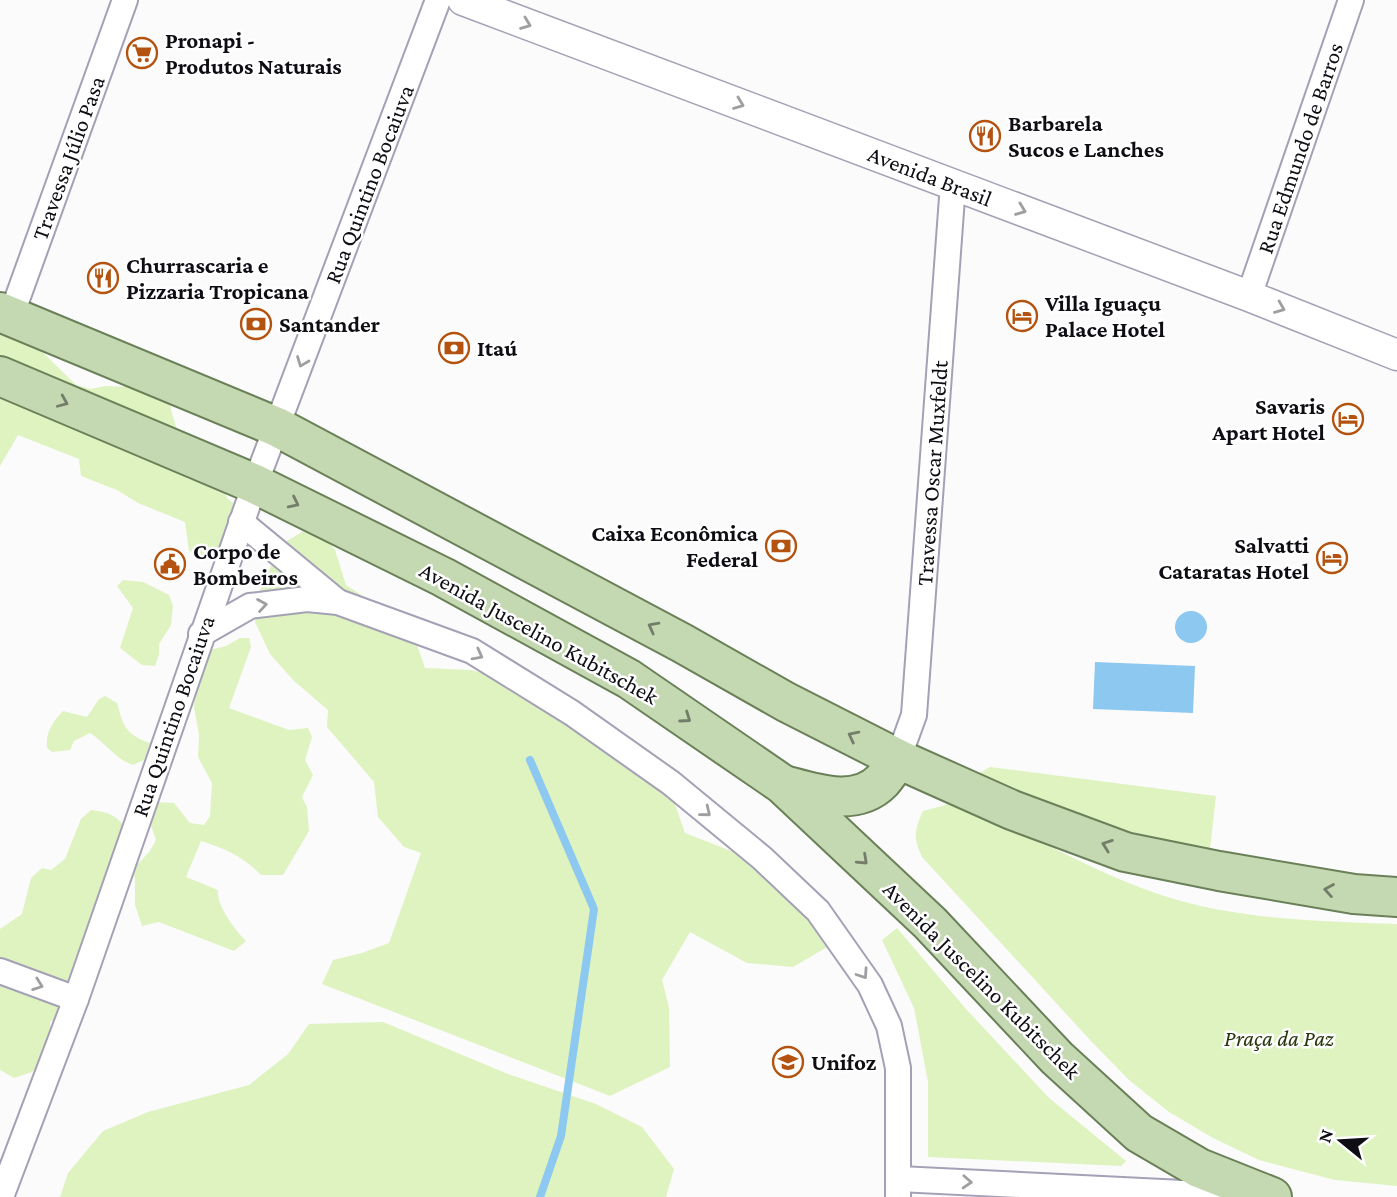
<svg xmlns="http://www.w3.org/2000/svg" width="1397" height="1197" font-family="'Crimson Pro',serif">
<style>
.green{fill:#def3c0}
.water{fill:#8cc8ef}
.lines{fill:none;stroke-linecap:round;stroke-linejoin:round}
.stream{stroke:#8cc8ef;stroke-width:8}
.minor-casing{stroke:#a4a1b6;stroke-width:28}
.tertiary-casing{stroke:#a4a1b6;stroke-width:33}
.primary-casing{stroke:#6a8058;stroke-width:42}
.minor{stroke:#fff;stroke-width:24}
.tertiary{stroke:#fff;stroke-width:30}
.primary{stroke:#c4d8b1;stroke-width:38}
.oneway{stroke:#9f9ea1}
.oneway2{stroke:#727d6a}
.labels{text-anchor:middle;stroke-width:5;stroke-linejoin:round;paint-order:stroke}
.poi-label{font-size:23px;font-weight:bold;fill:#0e0d14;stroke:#fff;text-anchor:start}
.street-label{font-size:23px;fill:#0e0d14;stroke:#fff}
.park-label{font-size:23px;font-style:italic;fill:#28370c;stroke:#fff}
</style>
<rect width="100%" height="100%" fill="#fbfbfb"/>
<g class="green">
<polygon points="0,333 13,339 29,339 76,385 91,389 105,386 133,387 170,393 171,410 177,430 178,463 188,479 222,485 227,498 239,508 230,547 211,558 189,551 185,522 138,503 117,490 81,476 79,459 18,435 0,466"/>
<polygon points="314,525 335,550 346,585 375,604 415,639 425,668 470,670 513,679 669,787 685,833 757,861 834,943 793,967 747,963 690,932 662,980 669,1007 670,1067 610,1096 322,984 333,960 362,953 389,943 421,853 404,847 378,817 374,782 327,727 328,710 294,681 270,654 255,622 260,591 280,545"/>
<polygon points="123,580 143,582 169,595 173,606 171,625 159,644 159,654 155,666 142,665 120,648 133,608 117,586"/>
<path d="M240,638h9l2,9 -22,61 60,22 19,-2 4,9 -7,23 8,15 -11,22 5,10 2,24 -26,44h-22c-17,-18 -37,-27 -60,-34l-15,36 32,13c-2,15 17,40 28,51l-12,10 -75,-29 -17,4 -7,-21v-25l-2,-11 17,-18 6,-11 -7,-20 4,-18 21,1 16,20 14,2 6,-9 2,-33 -14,-26 1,-22 -5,-28 2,-29 10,-27 20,-5z"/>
<path d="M105,696l12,7c6,23 9,32 33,40l-6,17 -11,5c-18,-6 -27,-22 -43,-32l-16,8 -4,9 -18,2 -5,-4c-2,-15 6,-27 16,-37l24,6 12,-18z"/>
<polygon points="990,767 1216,796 1209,858 1125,843 978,779 980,773"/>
<path d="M953,803c72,27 138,69 211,93 75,24 155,25 233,28v262l-62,-6 -76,-20 -46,-22 -44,-26 -40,-32 -38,-39 -169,-184c-9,-20 -8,-26 1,-46z"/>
<path d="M91,810c19,2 30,7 38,25l-33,98 -20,23 -5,18 1,19 -7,20 -15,9 2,26 -20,24 -18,6 -14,-8v-141l22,-15 9,-36 11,-10 9,2 14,-11 16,-40z"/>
<polygon points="897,928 966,1009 1049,1098 1126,1161 1121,1166 928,1157 928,1082 914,1008 882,940"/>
<polygon points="383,1022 508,1074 596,1104 642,1127 674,1169 666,1197 60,1197 68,1173 103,1131 148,1112 249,1085 288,1054 309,1024"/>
</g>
<g class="water">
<circle cx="1191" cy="627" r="16"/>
<polygon points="1095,662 1195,666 1193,713 1093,709"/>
</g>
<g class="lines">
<polyline class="stream" points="530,760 594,909 561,1136 540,1197"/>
<g class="minor-casing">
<g id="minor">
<polyline points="1249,296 1351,0"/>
<polyline points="11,316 125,0"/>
<polyline points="241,522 338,602"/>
<polyline points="201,634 250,606 307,599 338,602 472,651 572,713 671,783 762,858 818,911 870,985 889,1026 898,1068 898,1197"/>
<polyline points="898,759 914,715 953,184"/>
<polyline points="0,971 76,999"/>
<polyline points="899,1179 1244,1196"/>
<polyline points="1,1197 76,999 255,484 438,0"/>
</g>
</g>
<g class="tertiary-casing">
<polyline id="tertiary" points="463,0 1249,296 1397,355"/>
</g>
<g class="primary-casing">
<g id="primary">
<polyline points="0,312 277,427 682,643 786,702 898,759 1012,810 1125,852 1219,871 1354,894 1397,897"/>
<polyline points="0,376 255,484 443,577 629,679 782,784 930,923 1057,1058 1139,1133 1199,1168 1272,1197"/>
<path d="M784,785c30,8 72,23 98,-4 6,-7 11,-15 16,-22"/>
</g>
</g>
<use href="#minor" class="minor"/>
<use href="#tertiary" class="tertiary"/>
<use href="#primary" class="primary"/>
</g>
<defs><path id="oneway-chevron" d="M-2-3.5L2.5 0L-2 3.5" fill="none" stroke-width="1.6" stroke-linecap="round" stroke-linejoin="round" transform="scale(1.75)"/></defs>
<g class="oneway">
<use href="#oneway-chevron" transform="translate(526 24) rotate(21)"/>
<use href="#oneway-chevron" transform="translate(739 104) rotate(21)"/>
<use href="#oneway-chevron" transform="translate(1021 210) rotate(21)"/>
<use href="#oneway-chevron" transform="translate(1280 308) rotate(22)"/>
<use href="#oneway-chevron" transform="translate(302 362) rotate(111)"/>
<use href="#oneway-chevron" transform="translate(262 605) rotate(-9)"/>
<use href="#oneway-chevron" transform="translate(478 655) rotate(28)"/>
<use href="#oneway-chevron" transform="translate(706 812) rotate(39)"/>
<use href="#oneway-chevron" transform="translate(863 974) rotate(56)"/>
<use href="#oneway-chevron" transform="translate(38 985) rotate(20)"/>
<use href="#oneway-chevron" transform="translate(967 1182) rotate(3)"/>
</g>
<g class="oneway2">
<use href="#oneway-chevron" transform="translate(63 402) rotate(23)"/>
<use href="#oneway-chevron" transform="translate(294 503) rotate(26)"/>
<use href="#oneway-chevron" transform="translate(653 627) rotate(-152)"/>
<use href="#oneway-chevron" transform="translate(686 718) rotate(35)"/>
<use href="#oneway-chevron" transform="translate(853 736) rotate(-153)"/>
<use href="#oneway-chevron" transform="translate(1107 845) rotate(-160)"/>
<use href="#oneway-chevron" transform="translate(863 860) rotate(43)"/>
<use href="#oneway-chevron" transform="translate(1329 890) rotate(-170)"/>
</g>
<defs>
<g id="supermarket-ring" transform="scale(1.575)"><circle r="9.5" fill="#fff" stroke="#b3530f" stroke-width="1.5"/><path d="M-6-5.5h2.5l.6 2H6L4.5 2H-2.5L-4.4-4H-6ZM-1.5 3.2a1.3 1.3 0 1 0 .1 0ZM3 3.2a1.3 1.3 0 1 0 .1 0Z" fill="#b3530f"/></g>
<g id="restaurant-ring" transform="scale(1.575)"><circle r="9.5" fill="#fff" stroke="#b3530f" stroke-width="1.5"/><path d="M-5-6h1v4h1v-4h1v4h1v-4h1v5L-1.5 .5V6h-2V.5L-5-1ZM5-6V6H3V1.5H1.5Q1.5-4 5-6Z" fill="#b3530f"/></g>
<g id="hotel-ring" transform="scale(1.575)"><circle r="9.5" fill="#fff" stroke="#b3530f" stroke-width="1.5"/><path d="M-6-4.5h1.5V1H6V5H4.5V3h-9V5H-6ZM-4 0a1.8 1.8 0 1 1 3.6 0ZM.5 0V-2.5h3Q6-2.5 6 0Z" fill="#b3530f"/></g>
<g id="bank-ring" transform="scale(1.575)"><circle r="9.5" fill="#fff" stroke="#b3530f" stroke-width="1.5"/><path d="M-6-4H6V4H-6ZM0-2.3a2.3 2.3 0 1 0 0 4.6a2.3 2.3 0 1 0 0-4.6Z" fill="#b3530f"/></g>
<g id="civic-ring" transform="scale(1.575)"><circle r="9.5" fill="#fff" stroke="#b3530f" stroke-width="1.5"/><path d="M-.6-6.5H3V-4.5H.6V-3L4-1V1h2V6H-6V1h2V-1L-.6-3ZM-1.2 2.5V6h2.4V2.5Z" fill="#b3530f"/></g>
<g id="university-ring" transform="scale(1.575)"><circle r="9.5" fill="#fff" stroke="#b3530f" stroke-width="1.5"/><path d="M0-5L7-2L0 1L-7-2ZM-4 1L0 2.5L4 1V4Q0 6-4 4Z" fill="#b3530f"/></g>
</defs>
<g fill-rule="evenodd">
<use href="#supermarket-ring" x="142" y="53"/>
<use href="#restaurant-ring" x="985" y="136"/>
<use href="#restaurant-ring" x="103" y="278"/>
<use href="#hotel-ring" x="1022" y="316"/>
<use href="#bank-ring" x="256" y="324"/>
<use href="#bank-ring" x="454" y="348"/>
<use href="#hotel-ring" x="1348" y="419"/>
<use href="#bank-ring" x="781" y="546"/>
<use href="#hotel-ring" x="1332" y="558"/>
<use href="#civic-ring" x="170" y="564"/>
<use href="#university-ring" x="788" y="1062"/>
</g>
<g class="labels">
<g class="poi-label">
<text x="165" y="48">Pronapi -<tspan x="165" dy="26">Produtos Naturais</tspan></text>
<text x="1008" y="131">Barbarela<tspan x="1008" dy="26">Sucos e Lanches</tspan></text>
<text x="126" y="273">Churrascaria e<tspan x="126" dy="26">Pizzaria Tropicana</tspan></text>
<text x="1045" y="311">Villa Iguaçu<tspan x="1045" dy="26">Palace Hotel</tspan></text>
<text x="279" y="332">Santander</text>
<text x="477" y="356">Itaú</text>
<text x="1325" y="414" text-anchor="end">Savaris<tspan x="1325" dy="26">Apart Hotel</tspan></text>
<text x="758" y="541" text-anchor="end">Caixa Econômica<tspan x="758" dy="26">Federal</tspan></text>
<text x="1309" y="553" text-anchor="end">Salvatti<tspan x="1309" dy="26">Cataratas Hotel</tspan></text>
<text x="193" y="559">Corpo de<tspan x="193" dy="26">Bombeiros</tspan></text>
<text x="811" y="1070">Unifoz</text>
</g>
<g class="street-label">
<text transform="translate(1300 148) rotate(-71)" y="8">Rua Edmundo de Barros</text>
<text transform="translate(68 158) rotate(-70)" y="8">Travessa Júlio Pasa</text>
<text transform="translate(930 176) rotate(21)" y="8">Avenida Brasil</text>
<text transform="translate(369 184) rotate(-69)" y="8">Rua Quintino Bocaiuva</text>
<text transform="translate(932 473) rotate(-86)" y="8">Travessa Oscar Muxfeldt</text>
<text transform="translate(539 633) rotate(29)" y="8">Avenida Juscelino Kubitschek</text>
<text transform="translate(173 716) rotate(-71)" y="8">Rua Quintino Bocaiuva</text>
<text transform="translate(982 980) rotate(45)" y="8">Avenida Juscelino Kubitschek</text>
</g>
<g class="park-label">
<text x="1279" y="1046">Praça da Paz</text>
</g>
</g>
<g transform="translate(1341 1141) rotate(288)" stroke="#ffffff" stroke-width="5" paint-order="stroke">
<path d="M0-5L12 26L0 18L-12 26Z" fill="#0e0d14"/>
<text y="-10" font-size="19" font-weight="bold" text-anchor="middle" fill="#0e0d14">N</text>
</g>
</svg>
